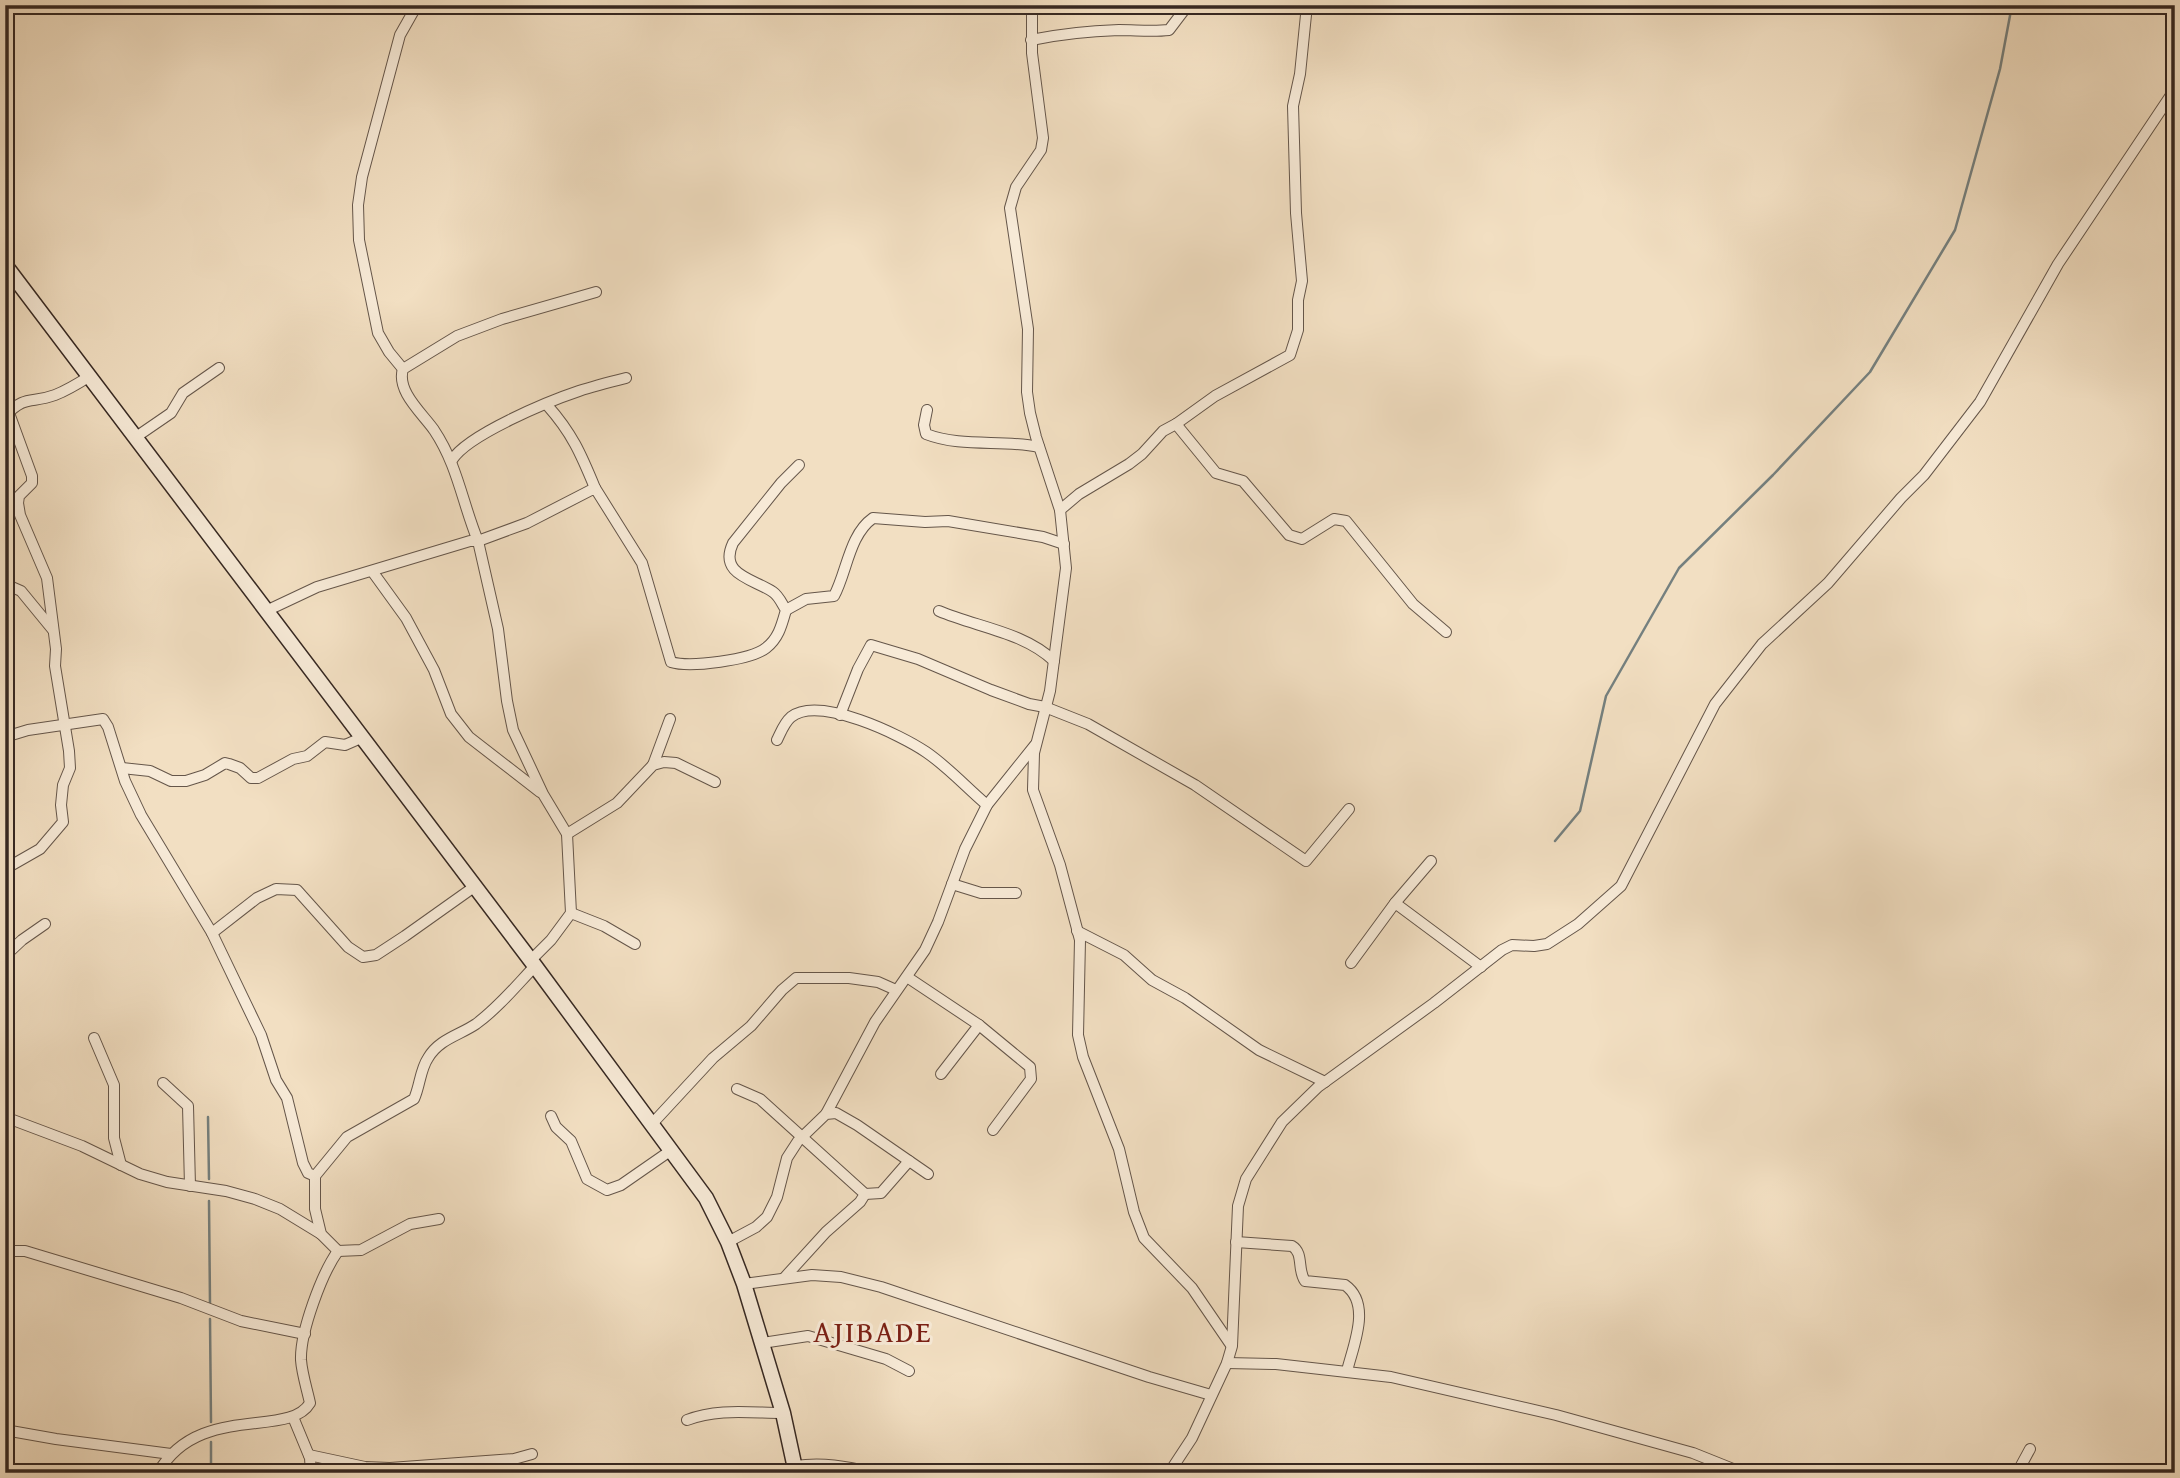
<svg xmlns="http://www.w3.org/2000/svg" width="2180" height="1478" font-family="'Gentium Book Plus',serif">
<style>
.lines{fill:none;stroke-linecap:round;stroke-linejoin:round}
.stream{stroke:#75807f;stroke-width:2.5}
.street-casing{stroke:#65564a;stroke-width:12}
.secondary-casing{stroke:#362822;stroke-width:17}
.street{stroke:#f7ead7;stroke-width:10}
.secondary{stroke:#f7ead7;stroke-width:14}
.labels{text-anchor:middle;stroke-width:6;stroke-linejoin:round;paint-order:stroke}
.quarter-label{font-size:30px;letter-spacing:2px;fill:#7a1f14;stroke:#f7ead7}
</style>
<rect width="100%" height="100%" fill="#f2dfc2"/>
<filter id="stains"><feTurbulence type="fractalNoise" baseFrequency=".00286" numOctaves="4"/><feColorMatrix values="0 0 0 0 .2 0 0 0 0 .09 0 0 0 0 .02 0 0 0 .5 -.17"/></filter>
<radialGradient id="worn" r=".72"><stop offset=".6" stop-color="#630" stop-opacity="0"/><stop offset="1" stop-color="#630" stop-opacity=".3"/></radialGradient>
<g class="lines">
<g class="stream">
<polyline points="1555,841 1580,811 1606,696 1679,568 1773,475 1870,372 1955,230 2000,69 2012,5"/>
<polyline points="208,1117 209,1179"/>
<polyline points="209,1201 210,1303"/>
<polyline points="210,1319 211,1422"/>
<polyline points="211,1442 211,1473"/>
</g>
<g class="street-casing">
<g id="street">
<polyline points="1032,5 1032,53 1043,138 1041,150 1016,187 1010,208 1028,329 1027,392 1030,413 1036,437 1060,510 1066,568 1050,691 1034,753 1033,790 1060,865 1080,940 1078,1035 1083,1057 1119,1149 1134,1212 1144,1238 1192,1288 1231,1345"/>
<path d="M1031,40c29,-6 58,-9 88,-10 17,0 33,2 50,0l19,-25"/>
<polyline points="403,369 389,352 378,333 359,240 358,205 362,177 400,35 417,5"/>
<path d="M547,405c25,28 34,49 48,83"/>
<path d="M927,410l-3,15 2,9c36,14 76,5 113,13"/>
<path d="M5,416c21,-22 26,-12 50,-21 13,-5 24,-12 35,-19"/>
<polyline points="1176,424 1215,396 1290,355 1298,330 1298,300 1302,281 1296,213 1293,106 1300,74 1307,5"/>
<polyline points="136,437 171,413 183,393 219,368"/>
<path d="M452,460c15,-25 97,-59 127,-69 15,-5 31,-9 47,-13"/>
<polyline points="1060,510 1079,494 1129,464 1142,454 1163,431 1176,424 1216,473 1243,481 1289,535 1302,539 1334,519 1346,521 1413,604 1446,632"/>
<polyline points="372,571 406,618 434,670 451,714 469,737 540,792"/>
<polyline points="5,584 21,591 53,630"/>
<path d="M786,610l20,-11 28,-3c13,-24 15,-61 39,-78l52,4 23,-1 95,16 21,7"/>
<path d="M266,611l51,-24 153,-46h8c-16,-39 -20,-75 -44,-111 -12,-17 -38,-39 -31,-61l54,-33 45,-17 94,-27"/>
<path d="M939,611c37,16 85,21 115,50"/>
<polyline points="840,715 858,669 871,645 918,659 991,690 1029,704 1045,707 1088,724 1195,785 1306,861 1349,809"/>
<polyline points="5,737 28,730 103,719 108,727 125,781 141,815 212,933 261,1035 276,1080 287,1098 303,1163 308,1173 315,1176"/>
<path d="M777,740c4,-8 7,-17 14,-23 28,-22 110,18 135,35 22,15 41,36 61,53"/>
<polyline points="653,765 670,719"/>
<polyline points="122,768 150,771 171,781 186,781 205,775 225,763 229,764 240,768 251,778 258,778 293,759 307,756 325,742 345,745 361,738"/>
<polyline points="567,834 617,803 653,765 664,762 676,763 715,782"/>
<polyline points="5,869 40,849 63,822 61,805 63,785 70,768 69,751 55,666 56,649 47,578 20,515 18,503 19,496 32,483 32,476 9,413"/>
<polyline points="952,884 981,893 1016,893"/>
<polyline points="1395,903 1431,861"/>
<polyline points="571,913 604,926 635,944"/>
<polyline points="1077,931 1124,955 1152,980 1185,998 1259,1050 1325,1082"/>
<polyline points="212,933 257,898 276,889 297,890 348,947 363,957 376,955 405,936 474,887"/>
<polyline points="5,956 22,940 45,924"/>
<path d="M530,961l21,-21 20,-27 -4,-79 -24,-40 -30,-64 -6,-29 -9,-72 -20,-88 49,-18 68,-35 47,75 29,99c19,6 80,-2 95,-14 13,-10 16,-24 20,-38 -4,-6 -7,-14 -13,-18 -19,-13 -55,-17 -40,-49l48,-60 18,-18"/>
<polyline points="1351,963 1395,903 1481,967"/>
<polyline points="907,977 979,1025 1030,1067 1031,1079 993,1130"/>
<polyline points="94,1038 114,1085 114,1138 121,1165"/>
<polyline points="941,1074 979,1025"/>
<polyline points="163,1083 188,1106 190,1186"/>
<polyline points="737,1089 760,1099 865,1194 860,1202 826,1232 785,1277"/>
<polyline points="826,1114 875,1022 925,950 938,922 965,849 987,805 1035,745"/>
<polyline points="551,1116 556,1127 571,1141 587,1179 607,1190 621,1185 670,1151"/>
<polyline points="5,1117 82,1146 140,1174 167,1182 226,1191 255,1199 280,1209 321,1234"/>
<polyline points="651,1125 713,1058 751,1026 782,990 796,978 849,978 878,982 896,990"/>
<polyline points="865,1194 881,1193 909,1161"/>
<path d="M439,1219l-29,5 -49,26 -23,1 -17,-17 -6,-25v-33l32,-39 67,-38c6,-13 6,-29 14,-41 11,-19 32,-23 48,-34 22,-16 40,-38 59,-58"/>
<polyline points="728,1242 756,1227 767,1217 777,1197 787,1158 798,1141 826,1114 836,1113 857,1125 928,1174"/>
<path d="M1236,1242l56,4c12,7 5,24 13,35l40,4c27,19 8,61 2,86"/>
<polyline points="5,1251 25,1251 181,1298 241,1321 305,1334"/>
<polyline points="744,1284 812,1275 841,1277 881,1287 1149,1377 1211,1395"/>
<polyline points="762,1343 808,1336 886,1359 909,1371"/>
<polyline points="1227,1363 1276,1364 1391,1377 1556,1415 1693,1453 1743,1473"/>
<polyline points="293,1417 310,1458 311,1473"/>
<path d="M687,1420c31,-12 63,-7 96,-7"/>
<polyline points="5,1430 56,1439 171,1454"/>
<polyline points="309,1455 365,1467 390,1468 514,1459 532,1454"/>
<path d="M795,1466c27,-4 51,0 78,7"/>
<path d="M158,1473c40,-71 131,-34 152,-70 -3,-14 -8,-29 -9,-43 -1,-28 21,-87 37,-109"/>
<polyline points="1169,1473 1192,1438 1227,1363 1232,1346 1238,1206 1246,1179 1282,1122 1318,1087 1434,1003 1502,950 1512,945 1534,946 1547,944 1578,924 1621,886 1715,704 1762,644 1828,583 1901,498 1924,475 1980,402 2058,264 2175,89"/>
<polyline points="2017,1473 2030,1449"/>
</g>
</g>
<g class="secondary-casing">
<polyline id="secondary" points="5,265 535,966 706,1198 728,1242 744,1284 783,1413 796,1473"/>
</g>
<use href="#street" class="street"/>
<use href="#secondary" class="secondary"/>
</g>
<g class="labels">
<g class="quarter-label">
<text x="873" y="1342">AJIBADE</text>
</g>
</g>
<rect width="2180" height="1478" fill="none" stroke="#f2dfc2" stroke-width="28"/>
<rect x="7" y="7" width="2166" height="1464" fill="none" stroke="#362822" stroke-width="3.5"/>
<rect x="14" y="14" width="2152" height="1450" fill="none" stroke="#362822" stroke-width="2"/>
<rect width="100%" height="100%" filter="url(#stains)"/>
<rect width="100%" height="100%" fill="url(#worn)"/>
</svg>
